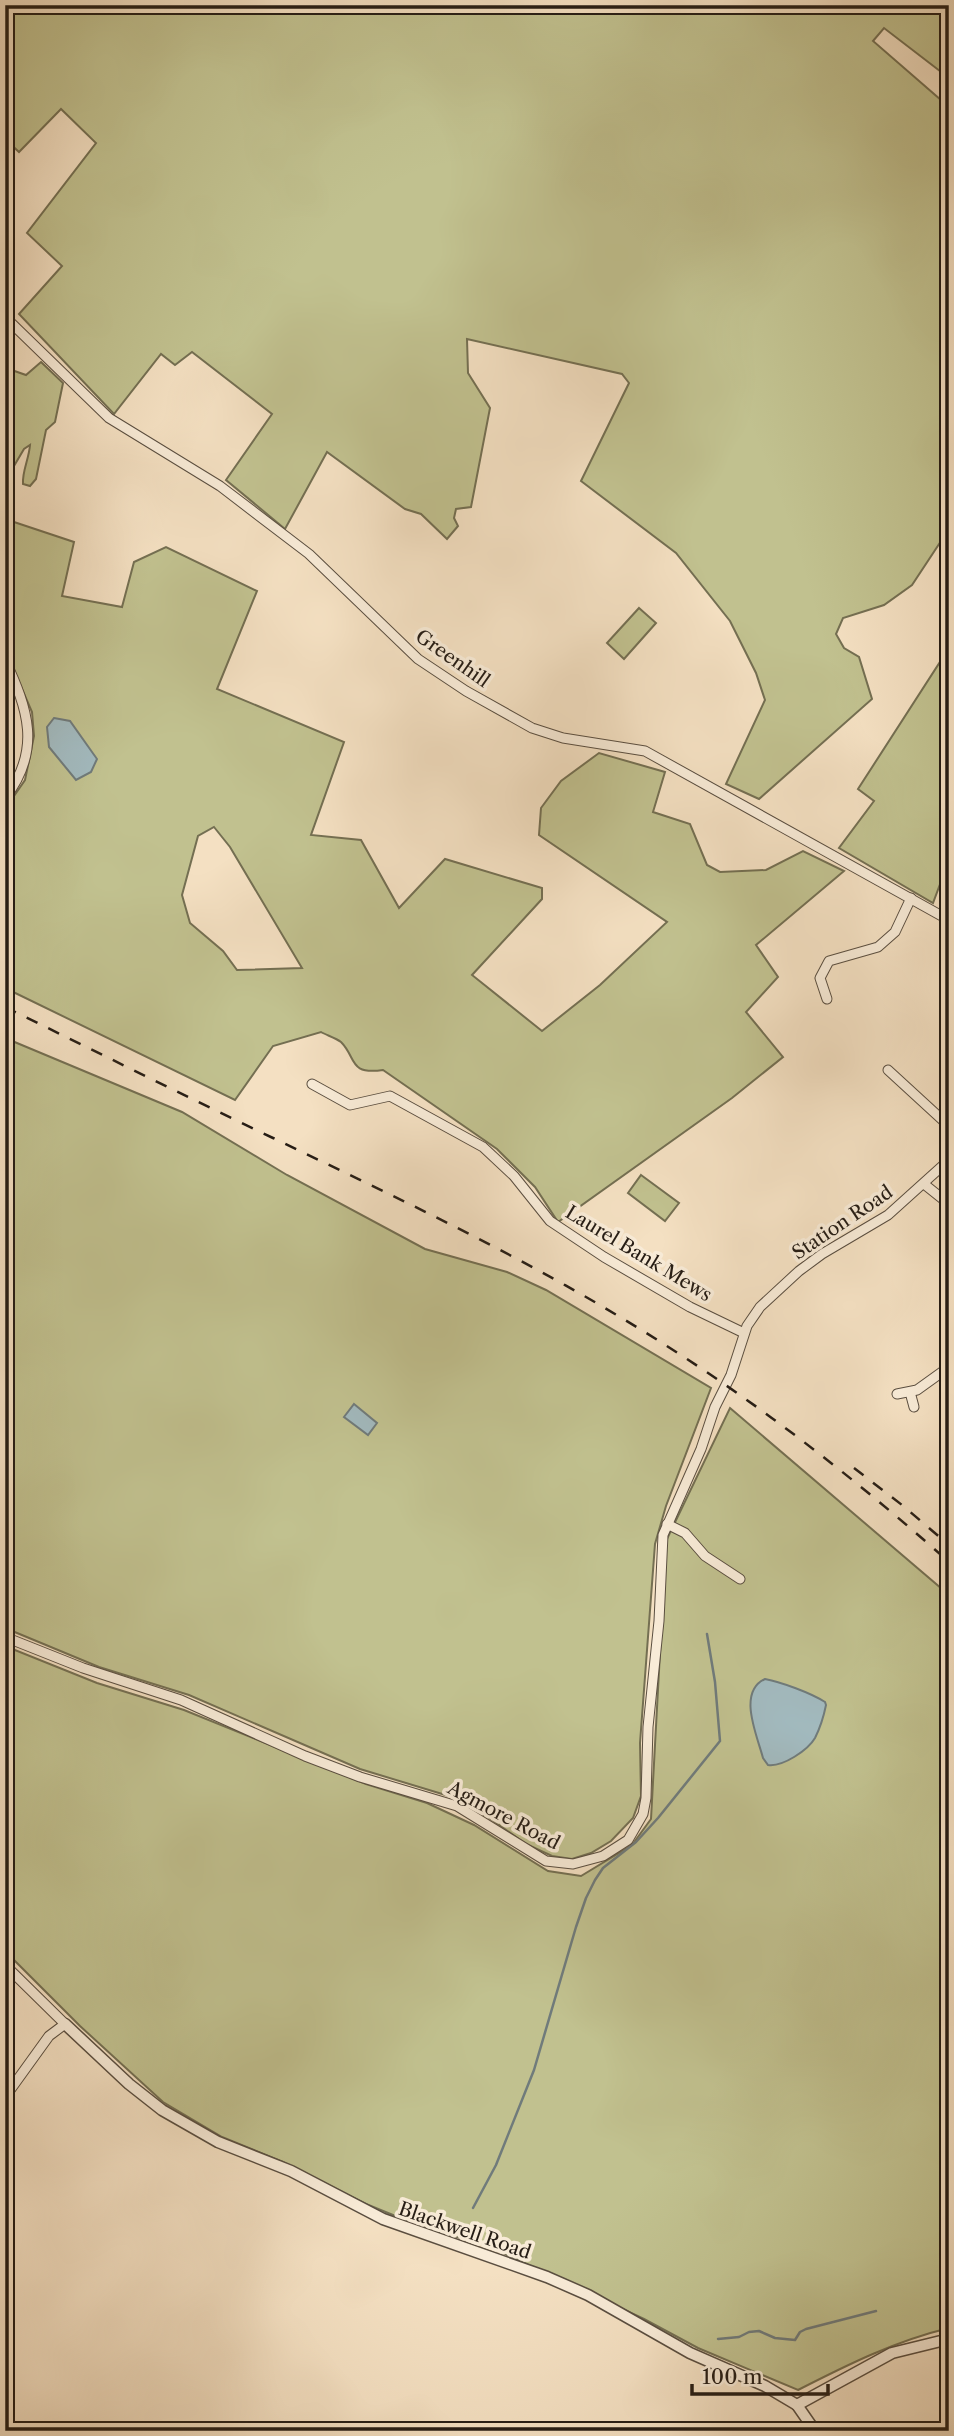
<svg xmlns="http://www.w3.org/2000/svg" width="954" height="2436" font-family="'Libre Caslon Text',serif">
<style>
.green{fill:#c1c18f;stroke:#746f52;stroke-width:2;fill-rule:evenodd}
.water{fill:#a2babf;stroke:#707b7b;stroke-width:2}
.lines{fill:none;stroke-linecap:round;stroke-linejoin:round}
.stream{stroke:#707b7b;stroke-width:2.5}
.minor-casing{stroke:#5a4e40;stroke-width:11}
.tertiary-casing{stroke:#5a4e40;stroke-width:13}
.minor{stroke:#f8ebd7;stroke-width:9}
.tertiary{stroke:#f8ebd7;stroke-width:10}
.rail{stroke:#261d15;stroke-width:2.5;stroke-dasharray:12 12;stroke-linecap:butt}
.labels{text-anchor:middle;stroke-width:7;stroke-linejoin:round;paint-order:stroke}
.street-label{font-size:19px;fill:#261d15;stroke:#f8ebd7}
</style>
<rect width="100%" height="100%" fill="#f4e0c2"/>
<filter id="stains"><feTurbulence type="fractalNoise" baseFrequency=".00286" numOctaves="4"/><feColorMatrix values="0 0 0 0 .2 0 0 0 0 .09 0 0 0 0 .02 0 0 0 .5 -.17"/></filter>
<radialGradient id="worn" r=".72"><stop offset=".6" stop-color="#630" stop-opacity="0"/><stop offset="1" stop-color="#630" stop-opacity=".3"/></radialGradient>
<g class="green">
<polygon points="5,5 949,5 949,78 884,28 873,41 949,107 949,391 944,396 949,400 949,529 912,585 884,605 843,618 836,634 844,648 859,657 872,699 759,799 726,784 765,700 756,673 730,621 676,553 581,481 629,383 622,374 467,339 468,373 490,408 471,507 456,509 454,518 458,526 447,539 421,514 405,509 327,452 285,529 226,480 272,414 192,352 175,365 161,354 114,414 19,314 62,266 27,233 96,143 61,109 19,152 5,139"/>
<path d="M41,362l22,21 -8,39 -9,8 -10,49 -6,7 -7,-2c-1,-13 6,-25 7,-39l-6,4 -10,17 -9,-4v-92l1,-2 20,7z"/>
<path d="M5,519l69,23 -12,54 60,11 12,-45 32,-15 91,44 -40,98 127,53 -33,93 50,5 38,68 46,-49 97,29v11l-70,76 70,56 58,-46 67,-63 -128,-87 2,-27 20,-27 38,-28 66,19 -12,40 37,12 17,41 13,7 46,-2 37,-19 41,20 -88,74 22,32 -32,35 37,45 -51,41 -174,124 -23,-35 -38,-38 -114,-79c-35,5 -26,-12 -42,-28 -5,-4 -15,-7 -20,-10l-48,14 -38,54 -230,-112v-179l20,-29 9,-44 -2,-24 -27,-62zM214,827l16,20 72,121 -65,2 -14,-19 -33,-28 -8,-28 16,-59z"/>
<polygon points="639,608 656,623 624,659 607,643"/>
<polygon points="949,648 949,860 933,903 839,848 874,801 858,789"/>
<polygon points="5,1038 182,1112 287,1175 425,1249 507,1272 546,1290 711,1388 666,1506 655,1544 640,1743 641,1796 633,1818 611,1841 591,1853 572,1859 552,1856 526,1844 492,1820 452,1797 360,1769 189,1695 99,1667 5,1628"/>
<polygon points="641,1175 679,1203 665,1221 628,1193"/>
<path d="M730,1408l219,187v733c-54,13 -102,37 -151,62l-100,-42 -54,-29 -156,-73 -68,-20 -54,-22 -83,-42 -61,-25 -59,-35 -83,-76 -75,-75v-305l92,37 87,27 182,74 61,19 47,22 74,46 33,5 51,-31 19,-26 15,-278z"/>
</g>
<g class="water">
<polygon points="54,718 70,721 97,759 91,772 76,780 49,747 47,727"/>
<polygon points="354,1404 377,1423 368,1435 344,1417"/>
<path d="M765,1679c16,3 46,14 60,23l1,3c-2,10 -6,23 -11,33 -7,12 -32,29 -47,27l-5,-7c-6,-23 -26,-66 2,-79z"/>
</g>
<g class="lines">
<g class="stream">
<polyline points="473,2208 496,2165 534,2070 576,1927 586,1898 595,1880 603,1868 636,1842 658,1818 720,1741 715,1682 707,1634"/>
<polyline points="941,2291 949,2293"/>
<polyline points="718,2339 739,2337 749,2332 759,2331 775,2338 795,2340 800,2332 806,2329 876,2311"/>
</g>
<g class="minor-casing">
<g id="minor">
<polyline points="5,317 109,418 220,486 309,554 418,659 466,691 532,728 563,738 645,751 949,920"/>
<path d="M5,660c23,49 37,90 0,138"/>
<polyline points="827,999 820,978 829,961 878,947 895,932 911,898"/>
<polyline points="888,1070 949,1126"/>
<polyline points="312,1084 350,1105 390,1096 483,1147 514,1176 550,1221 604,1257 690,1307 744,1333"/>
<polyline points="924,1184 949,1204"/>
<polyline points="910,1392 914,1407"/>
<polyline points="897,1394 917,1390 949,1367"/>
<polyline points="667,1524 685,1533 705,1556 740,1579"/>
<polyline points="5,1637 83,1668 181,1700 305,1756 360,1777 457,1806 546,1861 573,1864 603,1856 628,1840 643,1814 646,1798 648,1727 659,1621 663,1535 701,1449 715,1407 731,1375 747,1326 760,1307 799,1271 822,1254 888,1215 949,1160"/>
<polyline points="5,1965 65,2024 49,2036 5,2097"/>
</g>
</g>
<g class="tertiary-casing">
<g id="tertiary">
<polyline points="65,2024 129,2084 162,2110 218,2142 291,2171 383,2219 547,2277 588,2295 690,2353 765,2386 797,2405 892,2353 949,2339"/>
<polyline points="797,2405 815,2431"/>
</g>
</g>
<use href="#minor" class="minor"/>
<use href="#tertiary" class="tertiary"/>
<g class="rail">
<path d="M5,1007c90,44 178,88 268,131 131,63 263,125 386,203 103,65 199,140 290,221"/>
<polyline points="854,1468 902,1505 949,1545"/>
</g>
</g>
<g class="labels">
<g class="street-label">
<text transform="translate(453 658) rotate(35)" y="7">Greenhill</text>
<text transform="translate(842 1222) rotate(-34)" y="7">Station Road</text>
<text transform="translate(639 1253) rotate(31)" y="7">Laurel Bank Mews</text>
<text transform="translate(504 1815) rotate(28)" y="7">Agmore Road</text>
<text transform="translate(465 2230) rotate(19)" y="7">Blackwell Road</text>
</g>
</g>
<rect width="954" height="2436" fill="none" stroke="#f4e0c2" stroke-width="28"/>
<rect x="7" y="7" width="940" height="2422" fill="none" stroke="#261d15" stroke-width="3.5"/>
<rect x="14" y="14" width="926" height="2408" fill="none" stroke="#261d15" stroke-width="2"/>
<path d="M692 2384v10h136v-10" fill="none" stroke="#261d15" stroke-width="3.5"/>
<text x="702" y="2384" font-size="21" fill="#261d15" stroke="#f8ebd7" stroke-width="5" paint-order="stroke">100 m</text>
<rect width="100%" height="100%" filter="url(#stains)"/>
<rect width="100%" height="100%" fill="url(#worn)"/>
</svg>
